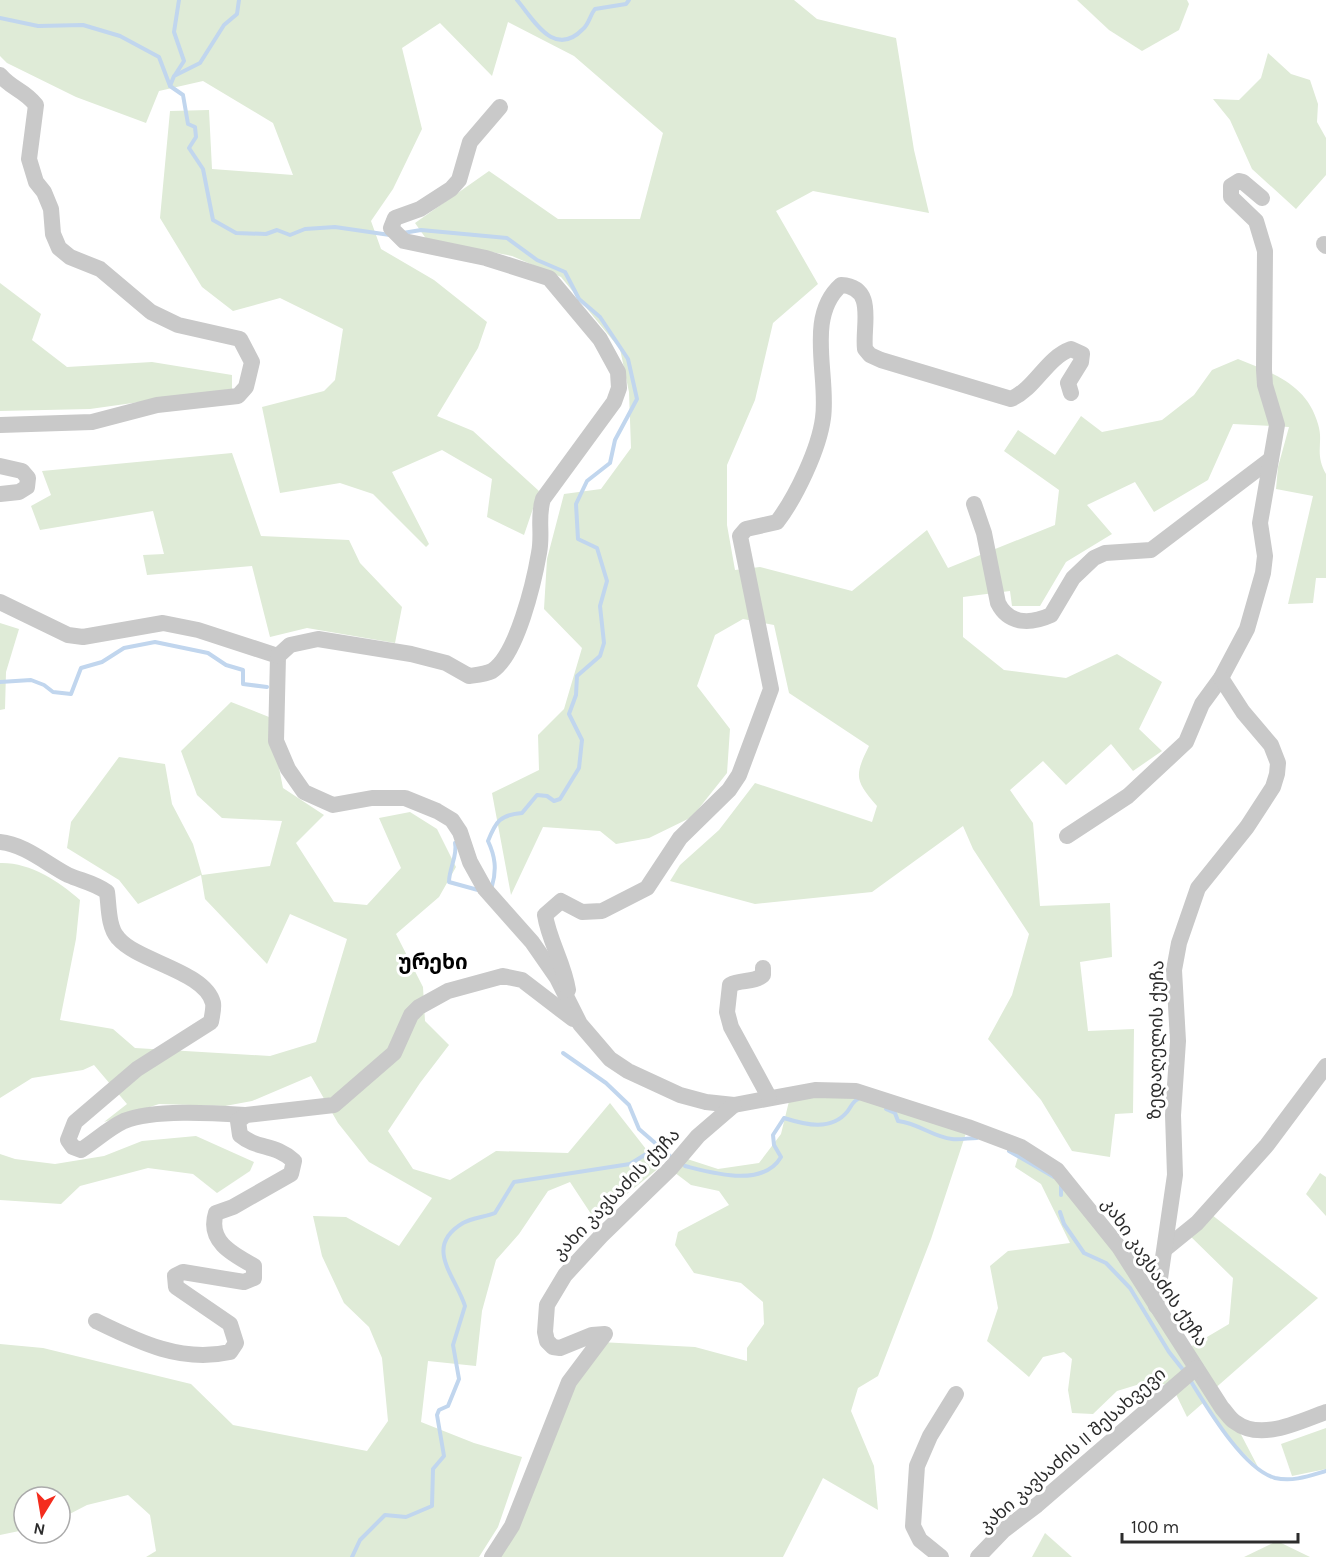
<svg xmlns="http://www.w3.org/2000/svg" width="1326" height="1557" font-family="Karla,'Noto Sans Georgian',sans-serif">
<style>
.green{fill:#dfebd7}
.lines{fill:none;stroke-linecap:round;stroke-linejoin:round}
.stream{stroke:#c1d6ee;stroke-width:4}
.minor{stroke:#c9c9c9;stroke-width:16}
.labels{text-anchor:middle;stroke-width:6;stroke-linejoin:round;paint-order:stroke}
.street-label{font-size:18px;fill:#2c2c2c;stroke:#fff}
.quarter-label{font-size:21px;font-weight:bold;fill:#000;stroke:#fff}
</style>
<rect width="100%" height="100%" fill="#fff"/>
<g class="green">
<path d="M0,0h794l23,19 79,19 18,112 15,63 -116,-22 -37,20 42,73 -45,39 -18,77 -28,65v60l8,45 25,-3 92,24 75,-61 21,38 107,-43 4,-35 -55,-39 14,-21 37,25 26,-39 21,16 60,-12 32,-25 18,-25 26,-11c34,14 69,25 80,65 6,19 -4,29 8,50v104h-10l-3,25 -25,1 25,-108 -37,-7 2,-22 11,-40 -56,-3 -25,56 -54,32 -19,-30 -48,23 25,29 -46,28 -26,44h-28l-2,-15 -47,6v40l41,33 62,8 51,-24 45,28 -23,47 23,22 -29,20 -22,-27 -45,41 -23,-24 -33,29 23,33 7,83 70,-3 2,54 -32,5 8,69 46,-2 -1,84 -18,1 -5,43 -38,-6 -31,-51 -53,-61 24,-44 17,-61 -56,-85 -10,-23 -91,66 -117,12 -85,-23 10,-16 39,-35 36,-47 117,39 5,-16c-22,-25 -23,-30 -8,-60l-80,-53 -15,-68 -31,-6 -28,16 -18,51 33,43 -3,44 -35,44 -43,21 -33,6 -16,-13 -57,-4 -32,68 -19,-102 47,-23 -1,-35 26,-26 18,-61 -38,-39 3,-50 17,-65 37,-5 30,-41 -2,-56 -9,-43 -59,-72 -49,-21 -85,-16 -12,-17 74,-52 69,48h82l23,-86 -89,-77 -66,-34 -16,54 -52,-53 -38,25 20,81 -29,60 -22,32 10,28 53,31 53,42 -9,26 -41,68 36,15 66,60 -15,44 -37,-18 5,-38 -50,-29 -50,22 37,72 -3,3 -53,-53 -33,-11 -60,10 -18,-86 62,-16 11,-11 8,-51 -63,-31 -47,13 -31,-24 -42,-69 10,-107 39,-1 3,59 81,6 -20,-52 -70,-42 -44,10 -13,32 -70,-26 -69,-34 -7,-7z"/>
<polygon points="1077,0 1187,0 1189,4 1179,30 1142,51 1109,30"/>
<polygon points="1268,53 1291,74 1310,80 1318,104 1317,122 1326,138 1326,175 1296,209 1252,169 1230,120 1213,99 1239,100 1261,78"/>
<polygon points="0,283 41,314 32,340 67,367 152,362 232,375 232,389 90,409 0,411"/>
<polygon points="232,453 261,536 349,540 360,563 402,607 395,643 307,628 270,637 252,566 147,575 143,555 164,554 153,511 40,530 31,506 51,495 42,471"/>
<polygon points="0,623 19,629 6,672 5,709 0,710"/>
<path d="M231,702l38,15 14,71 41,27 -28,28 38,59 33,3 34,-37 -22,-50 31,-6 27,17 19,38 -17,30 -43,37 27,53 2,34 24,24 -29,38 -32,48 25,38 37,11 46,-29 72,2 42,-50 50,64 -65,53 -25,-38 -22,9 -29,43 -23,26 -14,51 -6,55 -48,-5 -7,61 53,21 48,14 -24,70 -19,30h-333l10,-6 -6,-36 -22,-20 -41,10 -27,14v-22h-36v33l-24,5v-191l43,4 148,36 42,41 134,26 21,-30 -6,-63 -13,-31 -25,-24 -22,-47 -9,-40 33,1 53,29 33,-48 -63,-36 -31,-39 -27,-47 -59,25 -27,5 -66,-2 -55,18 23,-18 -33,-39 -11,5 -51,8 -32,20v-235c29,-1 59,18 80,37l-4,39 -16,81 53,9 22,19 135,8 46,-14 31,-103 -57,-25 -23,50 -62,-65 -4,-24 -63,29 -19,-24 -52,-32 4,-26 48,-65 46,7 7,40 21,40 9,31 68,-9 12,-45 -60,-3 -25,-23 -16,-44z"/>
<polygon points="835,1089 968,1127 931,1239 878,1376 858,1388 851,1411 874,1466 878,1510 823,1478 783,1557 492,1557 558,1411 600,1342 695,1347 747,1361 747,1348 764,1324 763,1302 741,1283 694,1273 675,1245 678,1232 729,1205 719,1191 691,1185 670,1169 681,1157 718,1169 759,1163 781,1134 791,1093"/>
<polygon points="196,1136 254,1162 250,1171 217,1193 193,1174 148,1168 80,1186 61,1204 0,1200 0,1154 15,1159 55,1164 104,1156 142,1141"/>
<polygon points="1021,1147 1057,1170 1185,1350 1229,1324 1233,1278 1185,1231 1207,1211 1318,1298 1212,1391 1235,1423 1258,1467 1235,1445 1203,1403 1187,1417 1173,1388 1153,1380 1117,1391 1093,1414 1072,1413 1068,1390 1072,1359 1064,1352 1043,1357 1029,1377 987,1341 998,1308 990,1266 1008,1251 1070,1243 1041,1184 1015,1167"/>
<polygon points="1320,1173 1326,1177 1326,1216 1306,1194"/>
<polygon points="1326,1428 1326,1469 1292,1476 1281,1444"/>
<polygon points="1045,1533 1072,1557 1032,1557"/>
<polygon points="1277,1541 1310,1557 1244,1557"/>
</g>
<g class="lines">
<g class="stream">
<path d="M517,0c17,20 37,59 66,29 6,-5 7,-14 12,-20l31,-5 3,-4"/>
<polyline points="0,18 38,26 83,25 120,36 159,57 170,86 183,95 188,124 195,127 196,137 189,148 203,169 213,220 236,233 266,234 277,230 290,235 305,229 335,227 390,235"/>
<polyline points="175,75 184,61 174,32 179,0"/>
<polyline points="170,86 174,76 200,63 224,25 237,14 239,0"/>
<path d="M403,233l18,-3 86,8 30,22 28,12 14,27 21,18 28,42 9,40 -22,41 -5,23 -23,18 -11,23 2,35 19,9 10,33 -7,25 4,37 -4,13 -23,20 -1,19 -7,19 13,26 -3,28 -19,31 -6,2 -7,-5 -10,-1 -15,18c-22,2 -26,8 -34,28 7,15 9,28 4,45l-4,1"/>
<polyline points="0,682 31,680 44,685 53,692 71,694 81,668 102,662 124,648 155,642 208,653 226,665 243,670 243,684 267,687"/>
<path d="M455,843c3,12 -6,25 -6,39l29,8"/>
<polyline points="563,1053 606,1083 629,1105 639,1129 670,1156"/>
<path d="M886,1109l9,4 3,8c20,2 35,16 54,18 8,1 17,-1 25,-1"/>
<polyline points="1009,1151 1054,1177"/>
<path d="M685,1166c28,7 78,22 96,-9l-7,-12 -1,-10 11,-17c22,7 47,13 63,-6 5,-6 5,-11 13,-14"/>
<polyline points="1061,1185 1061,1195"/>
<polyline points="1060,1212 1064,1224 1084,1253 1106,1263 1130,1288 1169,1352 1184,1371"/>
<path d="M1190,1380c17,27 53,89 85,98 18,4 34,-2 51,-7"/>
<path d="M352,1557l8,-17 25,-25 21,2 26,-11 1,-37 11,-13 -7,-41 2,-5 9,-4 11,-27 -6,-34 12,-39c-10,-31 -42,-59 -2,-83 9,-5 22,-6 32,-10l19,-31 116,-18 29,-18"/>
</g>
<g class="minor">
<path d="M0,75c13,15 23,14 36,30l-7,54 7,23 8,10 7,17 2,25 6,14 11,9 30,12 51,43 27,13 62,14 12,23 -6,25 -8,9 -81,9 -65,17 -92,3"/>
<polyline points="1324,244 1326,246"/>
<polyline points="0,466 22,471 28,478 27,487 19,492 0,494"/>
<path d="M974,504l10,29 14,70c11,22 33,21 53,12l22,-37 21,-20 11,-5 46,-3 120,-91"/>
<path d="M0,602l68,33 15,2 80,-14 35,7 80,26 -2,85 12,28 16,23 29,13 39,-7h33l32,13 15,9 8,12 10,30 15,27 47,53 25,36 23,46 30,35 18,12 52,24 26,7 28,3 81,-15 41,1 112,36 53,20 36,23 62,77 103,161c4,4 8,11 13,14 26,20 65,-1 91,-10"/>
<path d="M278,656l12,-11 28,-6 93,15 35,9 23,13c7,-1 17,-2 23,-5 25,-16 42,-89 47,-118 4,-19 -2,-36 4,-54l71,-97 5,-14 -1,-16 -18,-33 -51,-61 -63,-20 -82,-17 -13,-13 4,-10 25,-9 31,-20 8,-9 11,-38 30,-35"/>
<polyline points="1067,836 1128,796 1186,742 1202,704 1221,678 1247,629 1263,573 1265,556 1260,523 1277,425 1265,385 1264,370 1265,251 1256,221 1231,197 1231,186 1239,181 1243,182 1262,198"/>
<path d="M0,842c24,2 47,22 68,33 14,6 27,8 39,17 2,14 1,35 11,46 20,24 87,33 95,65 1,5 -1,13 -2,19l-74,47 -62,53 -7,18 5,7 8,3c14,-9 28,-22 43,-29 29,-12 90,-8 122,-6"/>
<path d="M763,968v7c-9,8 -22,4 -33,10l-3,27 4,15 38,70"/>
<path d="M568,990c-4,-27 -19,-49 -23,-75l16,-14 21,11 20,-1 45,-23 33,-50 49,-48 10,-15 32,-86 -31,-153 6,-7 31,-7c19,-25 42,-73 46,-104 6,-42 -18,-101 18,-133 36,2 21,41 24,64l5,6 11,5 130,39c25,-11 35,-41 60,-50l11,5 -1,8 -13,21 3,10"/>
<polyline points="1165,1249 1197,1223 1267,1145 1326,1066"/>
<polyline points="1156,1306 1175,1175 1173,1115 1178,1041 1174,970 1179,943 1198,888 1247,827 1273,787 1277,774 1278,763 1271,745 1243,712 1221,678"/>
<path d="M96,1321c43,21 85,42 134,31l6,-9 -6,-19 -54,-37 -1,-11 8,-4 61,10 10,-4v-12c-22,-12 -47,-25 -38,-53l17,-6 58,-33 3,-13c-20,-18 -36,-11 -54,-26l-2,-14 8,-6 88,-10 60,-52 17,-38 8,-8 29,-16 55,-15 19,4 51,39"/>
<polyline points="492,1557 512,1526 569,1382 605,1334 592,1335 560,1348 553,1347 547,1341 545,1332 547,1305 565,1275 601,1236 670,1169 698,1136 734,1105"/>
<polyline points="941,1557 920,1540 913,1526 917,1466 930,1436 956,1394"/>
<polyline points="978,1557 1004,1530 1037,1505 1196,1368"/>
</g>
</g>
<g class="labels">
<g class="street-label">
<text transform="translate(1156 1040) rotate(-89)" y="6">ზედაღელის ქუჩა</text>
<text transform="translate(616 1194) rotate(-46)" y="6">კახი კავსაძის ქუჩა</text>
<text transform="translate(1155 1272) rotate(56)" y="6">კახი კავსაძის ქუჩა</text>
<text transform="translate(1072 1450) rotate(-41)" y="6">კახი კავსაძის II შესახვევი</text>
</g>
<g class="quarter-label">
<text x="433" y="969">ურეხი</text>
</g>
</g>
<g transform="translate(42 1515) rotate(191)"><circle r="28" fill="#ffffff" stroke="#ababab" stroke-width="1.5"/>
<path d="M0-4.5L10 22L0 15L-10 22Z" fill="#f42c1d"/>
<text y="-9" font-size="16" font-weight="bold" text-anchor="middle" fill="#2c2c2c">N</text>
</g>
<path d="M1122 1533v9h176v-9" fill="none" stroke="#2c2c2c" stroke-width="3"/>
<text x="1131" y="1533" font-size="18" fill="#2c2c2c" stroke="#ffffff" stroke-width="4.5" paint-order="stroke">100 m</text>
</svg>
